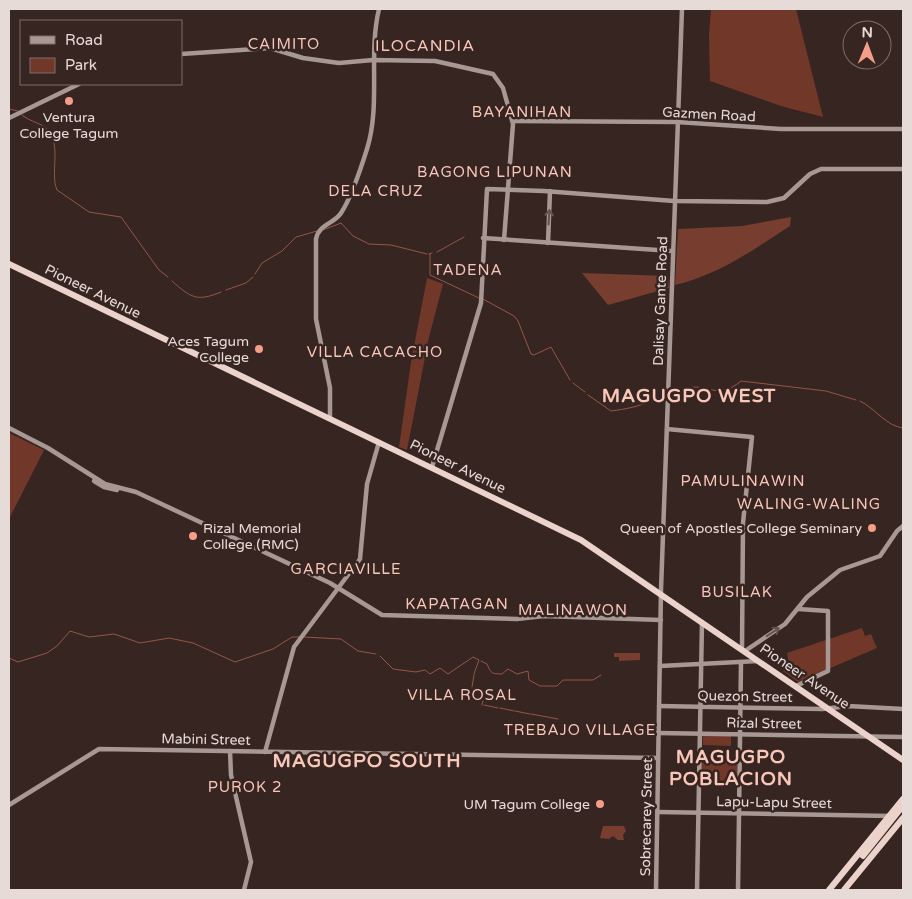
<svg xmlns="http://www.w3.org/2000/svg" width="912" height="899" font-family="'Varela Round',sans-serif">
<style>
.green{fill:#71382a}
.forest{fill:#773d2f}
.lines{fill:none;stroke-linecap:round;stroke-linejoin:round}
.stream{stroke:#945748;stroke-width:1}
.secondary{stroke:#a79894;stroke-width:4.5}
.highway{stroke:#ebd3cc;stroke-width:6}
.highway-bridge{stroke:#ebd3cc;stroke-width:6}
.oneway{stroke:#64534f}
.poi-dot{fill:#f49e89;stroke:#372521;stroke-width:2}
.labels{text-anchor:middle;stroke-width:5;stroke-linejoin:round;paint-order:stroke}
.street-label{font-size:14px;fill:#e7dbd8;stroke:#372521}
.poi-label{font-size:14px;fill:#e7dbd8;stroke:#372521;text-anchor:end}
.neighbourhood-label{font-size:15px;letter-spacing:1px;fill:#f9c7ba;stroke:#372521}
.quarter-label{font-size:16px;letter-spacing:1px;fill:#f9c7ba;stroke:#372521}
.district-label{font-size:19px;font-weight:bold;letter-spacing:1px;fill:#f9c7ba;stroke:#372521}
</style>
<rect width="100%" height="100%" fill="#372521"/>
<g class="green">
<polygon points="711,9 796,9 823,117 781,106 710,81 709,35"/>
<polygon points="427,278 443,284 429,337 407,450 399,447 411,362"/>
<polygon points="9,433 44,450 9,519"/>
<polygon points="862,628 865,636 871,634 877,648 798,682 783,671 789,663 787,653"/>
<polygon points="703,736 731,736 731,746 703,745"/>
<polygon points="701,762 737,762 737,784 701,783"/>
</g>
<g class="forest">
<path d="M791,217l-1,9c-37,24 -72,49 -115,59l3,-56 64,-3z"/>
<polygon points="582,273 668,276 669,288 608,305"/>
<polygon points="614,653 640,653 640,660 619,661 619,657 614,657"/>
<polygon points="603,826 624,826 626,831 623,835 624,840 618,840 613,836 609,839 600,838"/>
</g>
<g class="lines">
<g class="stream">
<polyline points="9,109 18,111"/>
<path d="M22,115c8,7 21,8 27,16 12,17 1,42 8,59l32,22 32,5 38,53 9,7"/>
<polyline points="323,230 341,223 353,236 369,244 391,245 427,254"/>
<polyline points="437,252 464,237"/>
<polyline points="429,254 432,253"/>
<polyline points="430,254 430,275 479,298"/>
<polyline points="255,274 262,263 282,251 296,237 317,231"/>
<path d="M172,281c19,17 25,21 49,11"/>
<polyline points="226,290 246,283 253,277"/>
<polyline points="483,299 514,316 518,321 531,354 534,355 551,347 570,380"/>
<polyline points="573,383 585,392"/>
<path d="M588,395l23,16c15,-2 27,-4 42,-11"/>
<polyline points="657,400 665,401"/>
<path d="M670,401c6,-2 9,-10 15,-12 22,-8 31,13 56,-8l85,10 30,9"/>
<path d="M860,401c16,8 26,25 43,27"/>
<polyline points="304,637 341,639 358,651 376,654"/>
<polyline points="380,656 393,669 416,672 425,670 430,674 440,668 448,674 473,657 479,660 474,674"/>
<polyline points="9,658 18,662 47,653 57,646 70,631 89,637 114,634 140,643 169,638 193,643 235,662 273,649 292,637 300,637"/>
<path d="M481,661l6,3c4,9 4,10 15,10l6,-5 9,5 11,-3 1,9 11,6h17l6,-6h30l8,-5"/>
<polyline points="472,687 474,675"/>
<polyline points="472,689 485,691 482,705"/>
<polyline points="484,705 498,708"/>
<polyline points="500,708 514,711"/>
<polyline points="515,711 530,714"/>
<polyline points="531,714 558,719"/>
</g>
<g class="secondary">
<polyline points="181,54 270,48 303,58 339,63 373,60 435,61 493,74 503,88 513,124 504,240"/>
<polyline points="9,118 79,84"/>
<polyline points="513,121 677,122 781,129 903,129"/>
<polyline points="483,238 672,251"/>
<polyline points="548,243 550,191"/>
<path d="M330,418v-30l-14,-69v-80c3,-15 18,-15 25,-26 11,-16 20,-45 26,-64 14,-45 1,-94 12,-140"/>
<polyline points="9,428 48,448 105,484 136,492 330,583 382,615 517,619 544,616 661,620"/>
<polyline points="667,429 752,437 743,523 742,649"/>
<polyline points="432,467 481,303 487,189 544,191 674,201 767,202 784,198 810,174 821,169 903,169"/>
<polyline points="94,481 104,487 117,490"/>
<polyline points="745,651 785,624 807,597 840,570 880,556 897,531 903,526"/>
<polyline points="660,666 758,661"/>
<polyline points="796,686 828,671 828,611 798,609"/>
<polyline points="659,706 823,709 848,706 903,709"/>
<polyline points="658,733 903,737"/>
<polyline points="230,751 231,775 251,862 244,890"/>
<polyline points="265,752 294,647 360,559 367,484 379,442"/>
<polyline points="9,805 99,749 658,758"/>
<polyline points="658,812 891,816"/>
<polyline points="656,890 661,590 682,9"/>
<polyline points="697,890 702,622"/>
<polyline points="738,890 741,663"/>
</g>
<g class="highway">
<polyline points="9,264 581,540 903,760"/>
<polyline points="829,890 903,799"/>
<polyline points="844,890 903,818"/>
</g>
<polyline class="highway-bridge" points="863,856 903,806"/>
</g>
<defs><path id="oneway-shaft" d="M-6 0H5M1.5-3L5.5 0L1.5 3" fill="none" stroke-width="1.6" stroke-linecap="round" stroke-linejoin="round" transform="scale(1.25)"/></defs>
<g class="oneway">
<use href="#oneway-shaft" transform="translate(549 217) rotate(-87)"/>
<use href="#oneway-shaft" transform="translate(773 632) rotate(-33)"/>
</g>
<g class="poi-dot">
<circle cx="69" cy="101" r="5"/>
<circle cx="259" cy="349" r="5"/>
<circle cx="872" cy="528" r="5"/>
<circle cx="193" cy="536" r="5"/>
<circle cx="600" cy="804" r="5"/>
</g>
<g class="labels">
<g class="street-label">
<text transform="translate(709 114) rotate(3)" y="5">Gazmen Road</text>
<text transform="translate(93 291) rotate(26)" y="5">Pioneer Avenue</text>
<text transform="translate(660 301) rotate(-88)" y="5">Dalisay Gante Road</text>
<text transform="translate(458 466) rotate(26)" y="5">Pioneer Avenue</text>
<text transform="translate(805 676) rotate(34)" y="5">Pioneer Avenue</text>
<text transform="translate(745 696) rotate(1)" y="5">Quezon Street</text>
<text transform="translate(764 723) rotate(1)" y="5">Rizal Street</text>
<text transform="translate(206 739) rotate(1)" y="5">Mabini Street</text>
<text transform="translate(774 802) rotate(1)" y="5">Lapu-Lapu Street</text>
<text transform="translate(646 817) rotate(-89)" y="5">Sobrecarey Street</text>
</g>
<g class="poi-label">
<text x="69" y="122" text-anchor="middle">Ventura<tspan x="69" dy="16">College Tagum</tspan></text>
<text x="249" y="346">Aces Tagum<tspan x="249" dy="16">College</tspan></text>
<text x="203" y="533" text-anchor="start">Rizal Memorial<tspan x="203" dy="16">College (RMC)</tspan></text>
<text x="862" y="533">Queen of Apostles College Seminary</text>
<text x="590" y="809">UM Tagum College</text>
</g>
<g class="neighbourhood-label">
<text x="284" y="49">CAIMITO</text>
<text x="522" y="117">BAYANIHAN</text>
<text x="495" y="177">BAGONG LIPUNAN</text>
<text x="376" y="196">DELA CRUZ</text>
<text x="468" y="275">TADENA</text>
<text x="375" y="357">VILLA CACACHO</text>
<text x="743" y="486">PAMULINAWIN</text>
<text x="809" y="509">WALING-WALING</text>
<text x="346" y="574">GARCIAVILLE</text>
<text x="737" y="597">BUSILAK</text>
<text x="457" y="609">KAPATAGAN</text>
<text x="573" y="615">MALINAWON</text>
<text x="462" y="700">VILLA ROSAL</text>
<text x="580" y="735">TREBAJO VILLAGE</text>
<text x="245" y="792">PUROK 2</text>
</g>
<g class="quarter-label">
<text x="425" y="51">ILOCANDIA</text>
</g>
<g class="district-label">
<text x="689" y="402">MAGUGPO WEST</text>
<text x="731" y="763">MAGUGPO<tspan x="731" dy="22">POBLACION</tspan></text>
<text x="367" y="767">MAGUGPO SOUTH</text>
</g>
</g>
<rect width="912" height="899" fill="none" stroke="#e7dbd8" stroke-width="20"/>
<rect x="20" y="20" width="162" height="65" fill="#372521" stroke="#7d6e6a"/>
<rect x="30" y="36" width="25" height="8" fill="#a79894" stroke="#7d6e6a"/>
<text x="65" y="45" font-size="15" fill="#e7dbd8">Road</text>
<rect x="30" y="58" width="25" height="15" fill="#71382a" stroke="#7d6e6a"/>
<text x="65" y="70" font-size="15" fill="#e7dbd8">Park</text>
<g transform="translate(867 45) rotate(1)"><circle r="24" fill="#372521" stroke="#7d6e6a"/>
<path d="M0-4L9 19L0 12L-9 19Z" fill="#f49e89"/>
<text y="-8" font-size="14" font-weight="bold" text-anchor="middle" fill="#e7dbd8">N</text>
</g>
</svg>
